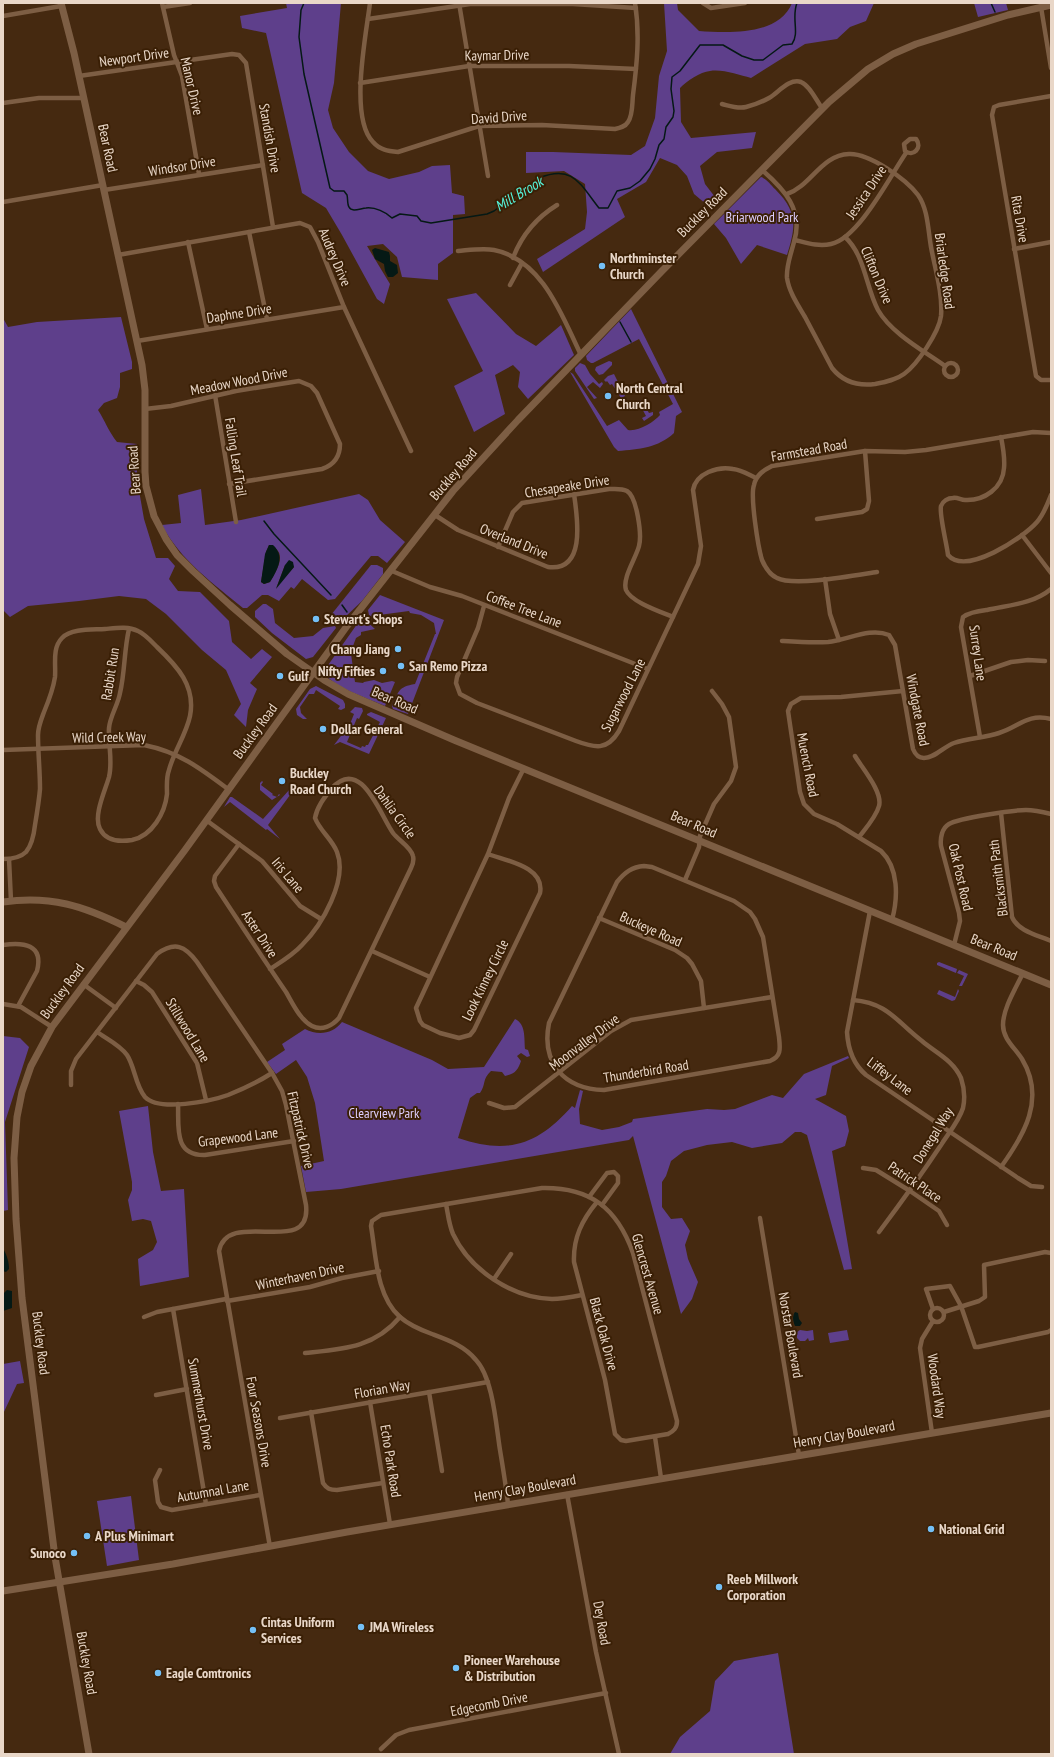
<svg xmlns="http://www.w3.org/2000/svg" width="1054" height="1757" font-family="'PT Sans Narrow',sans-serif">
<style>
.green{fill:#5e3f8b;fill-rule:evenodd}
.water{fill:#051915}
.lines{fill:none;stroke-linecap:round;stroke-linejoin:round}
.stream{stroke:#051915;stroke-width:1.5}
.street{stroke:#7d5e44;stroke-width:4.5}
.secondary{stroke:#7d5e44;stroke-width:7}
.poi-dot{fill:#74c0f6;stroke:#3a1f05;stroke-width:1.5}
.labels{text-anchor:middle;stroke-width:4;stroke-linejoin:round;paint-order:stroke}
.street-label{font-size:14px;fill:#e9d7c8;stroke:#3a1f05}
.park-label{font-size:14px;fill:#decefe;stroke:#3a1f05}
.poi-label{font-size:14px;font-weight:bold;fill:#e9d7c8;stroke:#3a1f05;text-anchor:start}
.water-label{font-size:15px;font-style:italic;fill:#55f3da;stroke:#3a1f05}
</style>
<rect width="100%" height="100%" fill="#452910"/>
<g class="green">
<polygon points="286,3 341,3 334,83 328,110 333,128 349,152 368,171 389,179 419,172 432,166 450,165 452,193 464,196 465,214 453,215 453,253 438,264 438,280 402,277 397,257 383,244 367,246 390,284 384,304 377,299 342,235 326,208 302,193 266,33 242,28 240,16 287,8"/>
<path d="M664,3h13l1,7 21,21c29,2 80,5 93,-28h82l-8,18 -16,6 -13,12 -32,5 -54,34c-12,-3 -28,-9 -41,-7 -10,1 -23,10 -30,17l1,34 10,16 65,-6 -4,16 -35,4 -17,14 5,18 10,13 -9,7 -12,-10 -7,-18 -10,-11 -17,-7 -14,24 -29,17 8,18 -82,55 -6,-13 48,-30 2,-17 -2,-28 -21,-13 -38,2v-21h27l78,3 14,-9 10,-28 4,-42 8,-25z"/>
<polygon points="974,3 1006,3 1008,10 978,17"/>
<path d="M761,177c6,2 10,8 14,12 23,23 21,37 12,66l-30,-10 -16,19 -15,-26 -12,-14z"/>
<polygon points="476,293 516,334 536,346 561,325 574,355 528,399 518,387 520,372 513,365 495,375 505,414 474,432 454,386 483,371 447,299"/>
<path d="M631,309l51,103 -6,4 -2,17c-16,15 -35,16 -56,18l-4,-4 -44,-75 3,2 34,52 12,-6 9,10c10,2 26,-8 32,-15l-1,-3 14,-8 -34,-65 -46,24h-2l-4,-3 -1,-4z"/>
<path d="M121,317l11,45v7l-12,4v14l-3,11 -13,5 -6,7c7,11 11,22 19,32l20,2v35l7,40 12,39h12l7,8 -6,13 9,12 22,1 29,29 3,21 19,17 11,-10 10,8 -22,26 7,6 -9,21 -2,17 -12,-12 7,-11 -15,-34 -24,-20 -36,-36 -20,-15 -27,-3 -40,5 -51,5 -18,11 -7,-7v-292l5,9 29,-5z"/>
<polygon points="609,361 612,362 612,365 603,374 599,375 595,370 596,367"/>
<polygon points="580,363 585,365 590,374 599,384 602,382 603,384 600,388 593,382 587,387 597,398 594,399 575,371 575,368"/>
<polygon points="614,374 625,396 621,398 612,384 610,385 607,381 606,382 604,380 608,376"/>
<polygon points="641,400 649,413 653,412 653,415 644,421 642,418 646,416 639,403 636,404 635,401"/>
<path d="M201,489l4,36 36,-5 118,-26 9,6 12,20 25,22 -18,21 -9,-7h-7l-36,43 -7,1 -26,-21 -8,10 -3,-2 -12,14 -11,-6h-6l-15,13h-4c-29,-24 -63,-48 -81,-83l19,-2 -3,-28zM269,545c20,7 8,24 1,37l-6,2 -3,-2 5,-30zM285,565l9,2 -18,21 1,-2z"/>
<polygon points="371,565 377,565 383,568 383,574 362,601 344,618 337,621 328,622 327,620"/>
<path d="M380,595l64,25 -36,94 -15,-5 -1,-3c7,-15 6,-19 23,-22l20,-50h1l-2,-11 -13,-8 -11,-2 -1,-2 -30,4 -1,4h-4l-5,-4 -1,-5z"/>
<polygon points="263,604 266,604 273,609 275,623 294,638 313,636 323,628 335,626 336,628 313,657 306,659 272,633 255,617 255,611"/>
<path d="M364,619l11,10 -14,3v3l-5,3 -3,8 -3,1 5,35 8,1 1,-1 10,-2 8,3 10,-2 3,1 -10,24c-13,-6 -55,-20 -60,-33l1,-5 34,-48z"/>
<polygon points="316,686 343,700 345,704 345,708 341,710 338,709 340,706 316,690 314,694 309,694 300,707 301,713 307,719 303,719 297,715 296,709 310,689"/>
<polygon points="355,707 362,708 363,711 359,719 357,718 347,742 361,748 362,746 365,747 366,745 368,745 380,722 367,715 367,714 371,712 386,718 369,754 340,742 334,745 350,724 354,714 350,712"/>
<polygon points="262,781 263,782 261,785 273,794 272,795 277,797 279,794 280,795 272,800 260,790 260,783"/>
<polygon points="290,789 293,791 268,825 280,839 267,829 266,830 230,802 224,807 230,797 232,797 263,819"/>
<polygon points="939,962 957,969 956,973 937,965 937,963"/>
<polygon points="959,970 968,974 962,986 959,986 964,976 957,973"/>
<polygon points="958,989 959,991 955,1000 952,1001 937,994 939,990 955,997"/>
<path d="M515,1019c11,5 9,19 10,30l3,1 2,6 -3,1 -6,-4 -4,3 4,5c-3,9 -6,13 -16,15l-3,-4 -11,-1c-9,8 -5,14 -11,22h-3l-7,5 -12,40c50,17 80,7 114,-32l3,2 5,-18 3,1 -4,18 1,15 22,6 17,-3 13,-5 1,-3 74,-10 17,1 11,-1 37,-14 11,3 21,-24 44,-18 1,2 -17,8 -6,29 -11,4 31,17 3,15 -4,15 -13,5 20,118 -8,1 -37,-135 -6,-3h-6l-13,11 -30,5 -20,-6 -25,3 -23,6 -13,10 -5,15 -4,6v25l9,12 11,-1 8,13 -5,14 3,14 10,23 -6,17 -11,15 -48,-178 -4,4 -288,49 -35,3 -5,-26 23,-5 -9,-58 -8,-26 -11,-17 -20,14 -9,-12 18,-12 -3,-6 23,-15c13,7 28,5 37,-7l90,38 16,9 36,-2z"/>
<polygon points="3,1036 20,1038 29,1047 5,1122 8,1210 3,1211"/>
<polygon points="148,1106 153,1152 161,1191 184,1189 189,1277 140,1286 138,1259 153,1250 157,1242 151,1221 143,1219 132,1221 128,1200 132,1190 132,1182 119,1111"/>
<polygon points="800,1330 807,1331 813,1330 814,1340 809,1341 808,1338 805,1341 800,1341 797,1338 797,1332"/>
<polygon points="847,1330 849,1340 830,1343 828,1333"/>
<polygon points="20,1361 24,1383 17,1384 3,1414 3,1364"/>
<polygon points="131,1496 139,1560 107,1566 97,1501"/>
<polygon points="778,1653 794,1754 670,1754 680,1737 710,1711 715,1681 734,1661"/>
</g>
<g class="water">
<polygon points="375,248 389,252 390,256 390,261 397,265 398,273 393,277 388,277 385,271 384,264 375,259 372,250"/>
<path d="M269,545h4c12,11 5,24 -3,37l-6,2 -3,-2 4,-28z"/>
<polygon points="289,560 293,562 294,567 276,589 285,565"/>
<path d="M3,1249c4,5 6,14 6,20l-3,3 -3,-1z"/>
<polygon points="7,1290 12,1291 12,1308 3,1311 4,1293"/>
<path d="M795,1312l3,1 1,6 3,4 -2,3h-5c-2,-5 -3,-10 0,-14z"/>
</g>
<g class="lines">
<g class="stream">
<path d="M304,3l-3,7 -2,27 5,37 26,114 4,3h10l3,4c1,3 0,9 2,12 3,6 12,1 17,1 9,-1 20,4 26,10l8,-4 17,2 4,5 10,2 56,-9 7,-3 45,-33c34,-14 41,6 60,30h9l9,-17 13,-3 10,-7 10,-12 5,-10 4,-14 5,-6 2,-12 7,-10 1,-6 -3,-22 1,-12 8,-6 20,-26h23l19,11 12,4h9l20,-15 9,-1c8,-11 -1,-26 5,-41"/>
<polyline points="991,3 995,12"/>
<polyline points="620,322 631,342"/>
<polyline points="264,521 274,534 331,595"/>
<polyline points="342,605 347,612"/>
</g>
<g class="street">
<polyline points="162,3 174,55 182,76 199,174"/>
<path d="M370,3c-4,32 -21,115 3,139 7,8 15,9 25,10l81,-26 63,-1 73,4c5,-1 10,-2 13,-7 5,-7 4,-18 5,-27 4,-31 7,-61 2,-92"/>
<polyline points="459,3 488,176"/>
<polyline points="703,3 711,8 745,3"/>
<polyline points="163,7 190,3"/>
<polyline points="1041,7 1051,68"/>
<polyline points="3,16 61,6"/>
<polyline points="368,19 470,4 573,4 636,8"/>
<polyline points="79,76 232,54 239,55 246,63 273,227"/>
<polyline points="360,83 469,66 569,66 636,69"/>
<polyline points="1051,96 999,105 994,107 992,115 1036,376 1041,380 1051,380"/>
<polyline points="3,103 39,98 84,98"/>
<path d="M722,104c8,2 16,5 24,3 8,-2 16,-5 23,-9 9,-5 20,-20 32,-16 9,4 15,18 21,26"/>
<path d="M910,139h6c7,9 -3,18 -11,12l-1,-7z"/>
<path d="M762,170c22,19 42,40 32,72 -3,12 -8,24 -7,36 2,14 11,27 18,39 9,17 18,34 27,51 11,14 27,18 43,16 10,-2 21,-4 29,-10 13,-9 35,-42 37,-58 2,-22 -6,-47 -10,-69 -3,-17 -3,-38 -13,-52 -12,-16 -49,-42 -69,-41 -28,1 -38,32 -62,40"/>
<polyline points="104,190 263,165"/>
<polyline points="3,202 103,185"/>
<polyline points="249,232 267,319"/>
<path d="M845,237c20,18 21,51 33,73 13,23 46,41 67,56"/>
<path d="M795,240c12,3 24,7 36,4 28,-6 59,-68 75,-91"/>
<polyline points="188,242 207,329"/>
<polyline points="1014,249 1051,242"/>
<path d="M458,251c12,-1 25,-3 36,-1 49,10 68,66 87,105"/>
<polyline points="118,255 300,223 310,227 318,242 344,307 411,451"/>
<path d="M513,258c9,-24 23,-40 44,-53"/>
<polyline points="510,285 522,263"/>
<polyline points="137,341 344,307"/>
<circle cx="951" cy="370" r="7"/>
<polyline points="215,395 236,522"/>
<path d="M145,409l26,-3 65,-15 63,-10 12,5 6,7 23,51c0,13 -6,21 -18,25l-93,15"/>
<path d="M1001,437c2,10 4,21 3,31 -1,20 -20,33 -39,32 -4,0 -8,-3 -12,-2 -5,0 -10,3 -12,8 -2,8 6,39 7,49 18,21 75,-17 89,-33 7,-8 10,-17 14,-27"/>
<path d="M435,515l23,15 90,37c39,5 29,-51 26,-73"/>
<polyline points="817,519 862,512 867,509 869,501 865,451"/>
<polyline points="1022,535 1051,573"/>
<path d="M498,547l15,-35 9,-9 87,-14c6,0 12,-1 18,2 10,6 15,44 12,55 -3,12 -17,32 -13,44 5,12 35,22 47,27"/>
<polyline points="392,571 430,587 462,596 648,669"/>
<path d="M877,572c-20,3 -83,15 -100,6 -7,-3 -12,-11 -15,-18 -4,-13 -12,-64 -8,-75 2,-10 10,-15 18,-19l93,-15 40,1 21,-2 107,-18 18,1"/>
<polyline points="825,579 830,614 839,640"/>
<path d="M484,606l-6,22 -21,49 -1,6 4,11 17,9 99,38c19,7 31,10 43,-10l79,-167 3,-18 -8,-56c3,-17 25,-24 40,-21 9,1 16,6 23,9"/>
<path d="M782,641c16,1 31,2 46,1 20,-2 42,-15 61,-7l6,10 18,104c2,5 5,9 11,9 11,0 19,-11 30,-15 14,-5 30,-5 45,-10 20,-6 28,-20 52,-14"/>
<polyline points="970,676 1011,662 1028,660 1045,661"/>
<path d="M980,737l-19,-110 2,-10c7,-5 16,-6 24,-7 22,-5 46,-6 64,-21"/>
<path d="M3,750l141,-5c35,7 56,23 84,44"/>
<path d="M855,756c7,12 28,36 24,50 -3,11 -13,22 -20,31"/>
<path d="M1001,813l11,104c6,14 25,18 39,24"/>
<polyline points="206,820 262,861 300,906 321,919"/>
<path d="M239,844l-24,32 -1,5 2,6c23,35 46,70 70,105 6,10 14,28 26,34 10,5 20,0 27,-8l72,-150c2,-4 3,-8 2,-12 -2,-9 -15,-16 -20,-23 -13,-18 -32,-78 -62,-44 -7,9 -14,18 -16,29 5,13 17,21 22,34 11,28 -15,73 -35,93 -9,10 -21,17 -32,24"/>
<path d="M488,854c19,7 57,13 52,39l-66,137 -4,5 -11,3 -19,-5 -17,-8 -3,-4 -4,-13 72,-154 21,-56 15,-30"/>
<path d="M3,859c8,0 17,-1 23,-7 6,-7 8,-18 9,-27 2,-12 4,-24 5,-36 0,-18 -2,-36 -2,-54 0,-8 3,-15 6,-23 5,-12 9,-22 11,-35 1,-13 -3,-29 7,-39 10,-10 31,-8 43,-9 11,-1 23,-3 33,2 7,3 13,10 19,16 20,19 39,39 33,69 -4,19 -16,35 -21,54 -3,8 -2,16 -2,24 -2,19 -15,42 -35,46 -12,2 -26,1 -32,-11 -7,-13 5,-38 9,-52 4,-16 -1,-32 0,-49 1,-12 9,-23 11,-35 5,-21 4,-43 9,-64"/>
<polyline points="9,859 11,901"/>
<path d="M644,866l8,1 82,34 16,11 5,7 8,18 16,100c1,11 3,19 -9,24l-166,29c-40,-1 -63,-27 -55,-67l68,-141c8,-10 15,-15 27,-16z"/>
<polyline points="685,880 699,847 700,836 714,804 731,781 736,767 729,717 722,704 712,691"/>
<path d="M870,911l-23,121c1,17 6,32 19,43l152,103 13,8 11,1"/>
<polyline points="599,918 675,950 687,958 692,964 701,981 704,1008"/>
<path d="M892,920c6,-22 7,-52 -11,-69l-44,-27 -23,-10 -10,-10 -4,-12 -12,-81 3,-7 10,-6 40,-1 62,-6"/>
<path d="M3,945c20,-3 41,-1 34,26l-19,35"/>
<path d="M954,945l6,-24 -1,-8 -18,-67c-1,-8 1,-18 8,-22 10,-6 65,-14 77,-14 9,0 17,2 25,4"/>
<polyline points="372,951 430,977"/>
<polyline points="136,981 144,985 152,992 197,1063 206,1100"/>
<polyline points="83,984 116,1008"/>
<path d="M853,1000c35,3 43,21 69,41 14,12 31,19 39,37 3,9 4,21 2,30 -4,13 -15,26 -22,37 -20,30 -41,59 -62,87"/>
<polyline points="3,1004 21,1007 52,1027"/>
<path d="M97,1032c10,7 23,13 30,23 8,12 8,30 18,42 14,15 66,4 83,-2 15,-6 30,-13 44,-22"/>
<path d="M71,1085v-14l5,-12 81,-105c18,-13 28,-8 40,8l75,111 10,18 4,14 20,100c6,54 -78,2 -87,46l51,296"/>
<polyline points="489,1103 504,1108 515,1107 611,1031 631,1020 772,997"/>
<path d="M178,1104c1,22 -5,52 27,51l89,-14"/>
<path d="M1001,1167c23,-32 45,-68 21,-108 -7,-11 -19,-20 -19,-34 0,-17 13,-37 20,-52"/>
<polyline points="863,1168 876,1170 910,1191 939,1211 947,1225"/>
<polyline points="589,1197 607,1173 614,1172 618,1176 618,1183 602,1205"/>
<path d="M446,1204c2,10 3,21 7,30 17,36 59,64 99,65 10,0 20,-2 30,-4"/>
<polyline points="760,1218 799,1455"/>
<polyline points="494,1279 511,1254"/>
<polyline points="227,1301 310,1287 342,1278 379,1271"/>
<circle cx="937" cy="1315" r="7"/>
<polyline points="173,1309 206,1504"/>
<polyline points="933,1309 926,1289 950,1286 961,1306 975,1347 978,1347 1048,1332 1051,1330"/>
<polyline points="944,1312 979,1301 985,1297 984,1265 1045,1252 1051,1253"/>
<polyline points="144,1317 157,1312 226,1299"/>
<path d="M305,1353c38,-4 69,-5 95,-36"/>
<polyline points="429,1392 442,1471"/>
<polyline points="156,1395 187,1389"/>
<polyline points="370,1402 390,1524"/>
<path d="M311,1412l12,71c4,6 7,7 14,7l46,-7"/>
<polyline points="280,1418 488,1382"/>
<polyline points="932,1433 920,1348 922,1339 933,1321"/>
<polyline points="655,1437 661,1478"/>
<polyline points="160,1470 155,1480 158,1502 161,1507 172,1510 260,1495"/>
<polyline points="567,1494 596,1652 619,1754"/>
<path d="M508,1504c-2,-18 -5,-36 -8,-54 -4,-25 -7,-72 -24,-90 -11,-14 -28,-20 -44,-26 -11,-4 -23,-9 -32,-17 -24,-21 -24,-62 -29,-91l1,-5 9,-6 161,-27c48,-1 75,20 91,65l44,168c0,7 -3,10 -9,13l-42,7 -5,-1 -6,-6 -10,-54 -31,-118c-1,-24 8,-42 23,-60"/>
<polyline points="381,1749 396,1735 409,1730 606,1693"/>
</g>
<g class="secondary">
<polyline points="61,3 74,53 142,365 145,390 145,472 146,486 154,516 166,539 177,555 193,571 230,605 287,654 324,680 348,694 454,740 1051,985"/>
<path d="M3,902c47,-7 81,4 123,25"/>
<polyline points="3,1591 173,1564 347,1532 1051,1413"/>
<polyline points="89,1754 55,1557 22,1298 16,1219 14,1158 17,1117 22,1092 31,1066 52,1027 185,850 347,626 453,491 518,420 661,272 829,102 868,69 893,54 916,44 1008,15 1051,5"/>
</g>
</g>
<g class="poi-dot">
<circle cx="602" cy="266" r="4"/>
<circle cx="608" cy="396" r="4"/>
<circle cx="316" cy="619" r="4"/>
<circle cx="398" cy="649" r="4"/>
<circle cx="401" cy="666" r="4"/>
<circle cx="383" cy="671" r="4"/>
<circle cx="280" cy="676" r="4"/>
<circle cx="323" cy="729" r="4"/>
<circle cx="282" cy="781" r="4"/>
<circle cx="931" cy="1529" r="4"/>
<circle cx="87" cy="1536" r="4"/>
<circle cx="74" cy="1553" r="4"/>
<circle cx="719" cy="1587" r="4"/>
<circle cx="361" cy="1627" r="4"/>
<circle cx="253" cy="1630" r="4"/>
<circle cx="456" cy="1668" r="4"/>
<circle cx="158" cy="1673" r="4"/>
</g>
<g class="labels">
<g class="street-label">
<text transform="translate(497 55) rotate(-1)" y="5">Kaymar Drive</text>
<text transform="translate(134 57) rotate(-8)" y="5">Newport Drive</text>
<text transform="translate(192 86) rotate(77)" y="5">Manor Drive</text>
<text transform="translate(499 117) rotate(-4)" y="5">David Drive</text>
<text transform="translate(270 138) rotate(80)" y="5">Standish Drive</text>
<text transform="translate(108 148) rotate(78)" y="5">Bear Road</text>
<text transform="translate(182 166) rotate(-9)" y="5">Windsor Drive</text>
<text transform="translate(866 192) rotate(-56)" y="5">Jessica Drive</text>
<text transform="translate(702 212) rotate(-45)" y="5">Buckley Road</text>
<text transform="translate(1020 219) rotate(80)" y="5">Rita Drive</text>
<text transform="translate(335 257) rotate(67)" y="5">Audrey Drive</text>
<text transform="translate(945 271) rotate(82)" y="5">Briarledge Road</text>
<text transform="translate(877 275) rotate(67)" y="5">Clifton Drive</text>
<text transform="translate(239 313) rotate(-9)" y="5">Daphne Drive</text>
<text transform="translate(239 381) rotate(-11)" y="5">Meadow Wood Drive</text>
<text transform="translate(809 450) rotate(-10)" y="5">Farmstead Road</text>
<text transform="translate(236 457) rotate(81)" y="5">Falling Leaf Trail</text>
<text transform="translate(134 470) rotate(-94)" y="5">Bear Road</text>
<text transform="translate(453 474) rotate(-49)" y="5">Buckley Road</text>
<text transform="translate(567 486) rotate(-9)" y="5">Chesapeake Drive</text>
<text transform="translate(514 541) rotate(22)" y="5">Overland Drive</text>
<text transform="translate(524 609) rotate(21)" y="5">Coffee Tree Lane</text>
<text transform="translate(978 653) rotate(82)" y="5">Surrey Lane</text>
<text transform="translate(110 674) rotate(-81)" y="5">Rabbit Run</text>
<text transform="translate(623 695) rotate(-63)" y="5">Sugarwood Lane</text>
<text transform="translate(395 700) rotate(23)" y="5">Bear Road</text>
<text transform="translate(918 710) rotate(79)" y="5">Windgate Road</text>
<text transform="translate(255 731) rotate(-54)" y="5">Buckley Road</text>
<text transform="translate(109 737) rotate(-1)" y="5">Wild Creek Way</text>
<text transform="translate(808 765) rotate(79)" y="5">Muench Road</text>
<text transform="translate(395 812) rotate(54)" y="5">Dahlia Circle</text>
<text transform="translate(694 824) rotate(23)" y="5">Bear Road</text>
<text transform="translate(288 875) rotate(50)" y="5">Iris Lane</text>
<text transform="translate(961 877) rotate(77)" y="5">Oak Post Road</text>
<text transform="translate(998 878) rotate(-97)" y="5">Blacksmith Path</text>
<text transform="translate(651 929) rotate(24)" y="5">Buckeye Road</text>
<text transform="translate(260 934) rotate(57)" y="5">Aster Drive</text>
<text transform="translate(994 947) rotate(22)" y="5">Bear Road</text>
<text transform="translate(485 980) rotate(-64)" y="5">Look Kinney Circle</text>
<text transform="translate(62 991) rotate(-54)" y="5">Buckley Road</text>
<text transform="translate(188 1030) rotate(59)" y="5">Stillwood Lane</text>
<text transform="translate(584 1042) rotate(-37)" y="5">Moonvalley Drive</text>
<text transform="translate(646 1071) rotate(-9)" y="5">Thunderbird Road</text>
<text transform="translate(890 1076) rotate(37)" y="5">Liffey Lane</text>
<text transform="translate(301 1130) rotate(77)" y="5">Fitzpatrick Drive</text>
<text transform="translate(933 1135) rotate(-58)" y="5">Donegal Way</text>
<text transform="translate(238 1137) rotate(-7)" y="5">Grapewood Lane</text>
<text transform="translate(915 1182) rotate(34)" y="5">Patrick Place</text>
<text transform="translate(648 1274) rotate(74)" y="5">Glencrest Avenue</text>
<text transform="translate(300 1276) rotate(-12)" y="5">Winterhaven Drive</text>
<text transform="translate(604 1334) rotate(75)" y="5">Black Oak Drive</text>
<text transform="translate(791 1335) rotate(80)" y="5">Norstar Boulevard</text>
<text transform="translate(41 1343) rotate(83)" y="5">Buckley Road</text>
<text transform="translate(937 1386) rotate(82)" y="5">Woodard Way</text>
<text transform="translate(382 1389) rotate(-10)" y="5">Florian Way</text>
<text transform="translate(201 1404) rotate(80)" y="5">Summerhurst Drive</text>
<text transform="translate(259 1422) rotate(80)" y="5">Four Seasons Drive</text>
<text transform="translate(844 1434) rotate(-10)" y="5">Henry Clay Boulevard</text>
<text transform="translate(391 1461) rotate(81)" y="5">Echo Park Road</text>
<text transform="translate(525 1488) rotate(-10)" y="5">Henry Clay Boulevard</text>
<text transform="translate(213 1491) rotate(-10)" y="5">Autumnal Lane</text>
<text transform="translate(602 1623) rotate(80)" y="5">Dey Road</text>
<text transform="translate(87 1663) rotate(80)" y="5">Buckley Road</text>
<text transform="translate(489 1704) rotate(-11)" y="5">Edgecomb Drive</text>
</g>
<g class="park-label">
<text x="762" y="222">Briarwood Park</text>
<text x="384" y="1118">Clearview Park</text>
</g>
<g class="poi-label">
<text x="610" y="263">Northminster<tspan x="610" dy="16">Church</tspan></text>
<text x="616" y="393">North Central<tspan x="616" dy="16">Church</tspan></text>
<text x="324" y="624">Stewart's Shops</text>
<text x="390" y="654" text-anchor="end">Chang Jiang</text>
<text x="409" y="671">San Remo Pizza</text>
<text x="375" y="676" text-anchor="end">Nifty Fifties</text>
<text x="288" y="681">Gulf</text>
<text x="331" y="734">Dollar General</text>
<text x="290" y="778">Buckley<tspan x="290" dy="16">Road Church</tspan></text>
<text x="939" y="1534">National Grid</text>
<text x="95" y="1541">A Plus Minimart</text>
<text x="66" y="1558" text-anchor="end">Sunoco</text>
<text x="727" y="1584">Reeb Millwork<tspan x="727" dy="16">Corporation</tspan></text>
<text x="261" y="1627">Cintas Uniform<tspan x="261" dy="16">Services</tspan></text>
<text x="369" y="1632">JMA Wireless</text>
<text x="464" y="1665">Pioneer Warehouse<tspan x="464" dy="16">&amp; Distribution</tspan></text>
<text x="166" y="1678">Eagle Comtronics</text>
</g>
<g class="water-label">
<text transform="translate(519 194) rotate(-31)" y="5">Mill Brook</text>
</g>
</g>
<rect width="1054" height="1757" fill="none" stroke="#e9d7c8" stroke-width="8"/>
</svg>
